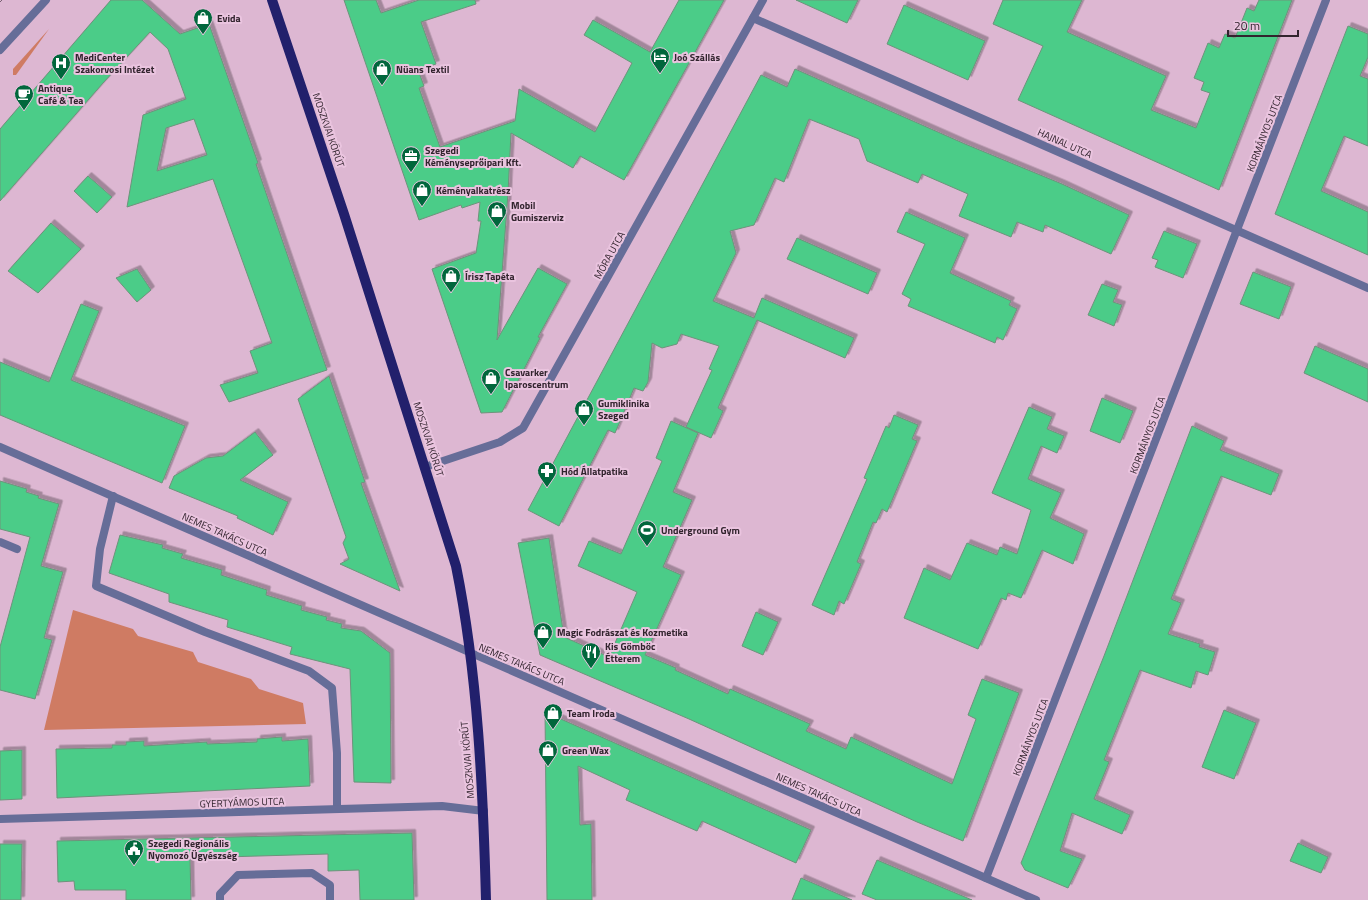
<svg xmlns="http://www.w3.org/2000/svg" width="1368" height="900" font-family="'Titillium Web',sans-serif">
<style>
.green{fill:#cf7b63}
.building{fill:#4bcc88;stroke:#6d937b;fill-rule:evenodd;filter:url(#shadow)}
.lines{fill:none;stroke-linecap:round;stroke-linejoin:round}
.service{stroke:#666d98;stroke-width:8}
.minor{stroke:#666d98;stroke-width:8}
.tertiary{stroke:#666d98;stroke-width:8}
.primary{stroke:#22206c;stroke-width:10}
.tram{stroke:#765f70;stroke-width:1}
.labels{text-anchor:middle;stroke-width:4;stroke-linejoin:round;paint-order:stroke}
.poi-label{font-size:10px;font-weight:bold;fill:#32242e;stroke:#eac4df;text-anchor:start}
.street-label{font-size:10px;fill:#32242e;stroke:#eac4df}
</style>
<defs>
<filter id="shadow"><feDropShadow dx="3.5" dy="-3.5" stdDeviation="0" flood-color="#0004"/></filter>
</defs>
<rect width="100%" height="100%" fill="#ddb7d2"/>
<g class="green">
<polygon points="49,29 16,75 13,75 13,69"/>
<polygon points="73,610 133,629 138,636 193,652 198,662 251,679 259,689 303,703 306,724 44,730"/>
</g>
<g class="building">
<path d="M111,0h31l38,34 29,-10 49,139 -2,1 71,206 -98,32 -9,-17 38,-12 -8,-22 22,-8 -59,-164 -86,28 16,-92 43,-16 -18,-50 -18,-17 -47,51 -103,118v-72zM194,119l13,36 -50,16 9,-43z"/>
<polygon points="344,0 376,0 381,13 419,0 475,0 476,4 421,22 436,64 418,70 424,86 419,88 440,147 515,121 519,89 595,132 632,63 584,35 593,20 650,52 679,0 724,0 624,180 580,156 573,168 511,133 508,193 497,340 538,268 567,284 538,337 540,338 502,412 481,413 432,269 476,253 481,221 478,221 480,202 462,208 461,205 419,220"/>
<polygon points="796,0 858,0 847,23"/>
<polygon points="1003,0 1082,0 1067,32 1166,76 1151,110 1196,128 1210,93 1201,90 1204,82 1194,78 1208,43 1219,48 1225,34 1235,38 1247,8 1254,11 1259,0 1292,0 1219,190 1018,100 1043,46 993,24"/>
<polygon points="904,5 985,41 968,80 887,44"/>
<polygon points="1348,26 1368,34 1368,57 1360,76 1368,79 1368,146 1344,136 1321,191 1368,212 1368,255 1275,214"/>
<polygon points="795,69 965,144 1062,184 1129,215 1111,254 1045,225 1043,232 1017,222 1011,237 959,216 968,194 922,174 918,183 867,161 859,139 809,119 784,182 775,178 754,225 730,231 736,253 713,301 754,318 762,298 854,338 845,358 757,320 718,408 723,411 711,438 686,427 712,370 709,369 719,346 681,334 677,344 662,348 652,343 648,382 643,391 634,388 615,433 608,430 559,526 528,510 761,75 787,87"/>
<polygon points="88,176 112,197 97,213 74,191"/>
<polygon points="906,212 965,238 950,273 1011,301 1009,305 1017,309 1003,340 997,337 995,343 908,306 911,299 902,294 925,244 897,232"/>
<polygon points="51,223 81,249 38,293 8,271"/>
<polygon points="1164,231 1197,244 1183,278 1155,267 1158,260 1152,258"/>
<polygon points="797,238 877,273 868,294 787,259"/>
<polygon points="137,269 151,290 137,302 116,278"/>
<polygon points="1253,272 1291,287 1279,319 1240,304"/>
<polygon points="1102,284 1118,290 1113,302 1122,305 1114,326 1088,315"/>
<polygon points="81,304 99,311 71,380 185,426 162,483 0,415 0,362 49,382"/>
<polygon points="1315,346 1368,369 1368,402 1304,373"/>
<polygon points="329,376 365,482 361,483 400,591 340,564 349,559 343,543 346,537 298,399"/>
<polygon points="1102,398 1133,411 1120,443 1090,431"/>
<polygon points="1029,407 1052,417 1047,429 1064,436 1057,453 1041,446 1028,479 1061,493 1050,518 1084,534 1073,564 1042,550 1021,598 1008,593 1006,600 1001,598 978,649 904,618 924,568 950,580 967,543 997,555 1000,547 1017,554 1031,510 992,493"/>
<polygon points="894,415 918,425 912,439 917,441 887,512 882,509 876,523 873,522 857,562 861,564 844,604 839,601 834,615 812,605 867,479 864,478 886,426 889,428"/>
<polygon points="671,421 698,433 673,492 692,500 663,567 681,575 645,655 676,668 675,670 728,694 730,689 810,724 806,731 846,749 851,737 952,784 976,719 968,715 982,679 1019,693 963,841 917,822 689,719 540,655 518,543 549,538 564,637 609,657 637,592 578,566 589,541 621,554 662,461 656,458"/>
<polygon points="1192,426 1224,441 1220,450 1279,474 1271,495 1221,476 1171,599 1181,603 1168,634 1200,644 1199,647 1215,652 1208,675 1196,671 1191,688 1140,670 1104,760 1109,762 1094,799 1130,815 1122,834 1072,813 1060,851 1082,859 1068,888 1025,870 1021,863 1104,656"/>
<polygon points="255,432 273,455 240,480 288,502 273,535 237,518 238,516 169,488 174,476 206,458 223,456"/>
<polygon points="0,481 27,489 26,492 39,496 38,498 59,504 41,566 63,572 44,638 52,640 35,699 0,690 0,647 30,537 0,529"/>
<polygon points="120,535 163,545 162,548 183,554 181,558 222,570 221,575 267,590 266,595 302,606 301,610 327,617 326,620 342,624 341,628 361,631 390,653 391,783 354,782 350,669 290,654 292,647 227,627 228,620 169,602 169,594 109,573"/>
<polygon points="756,612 778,622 763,655 742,646"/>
<polygon points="1224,710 1256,723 1234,779 1202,767"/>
<polygon points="545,712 811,830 796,863 702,821 697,831 626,800 630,790 578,766 580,825 591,824 592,900 547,900"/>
<polygon points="282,737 282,741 308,739 310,786 57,798 56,749 112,748 112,745 126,745 126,742 144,741 144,746 207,742 207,744 257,742 257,739"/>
<polygon points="22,750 22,799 0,800 0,751"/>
<polygon points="412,833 414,900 360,900 359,870 328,871 328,854 190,858 191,900 126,900 126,890 75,890 74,881 58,882 57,841"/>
<polygon points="1298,843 1328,857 1321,873 1290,861"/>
<polygon points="0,844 22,844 21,900 0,900"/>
<polygon points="877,860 972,900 877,900 862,894"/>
<polygon points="801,878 852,900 792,900"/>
</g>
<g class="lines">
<g class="service">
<polyline points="113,496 100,549 96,586 205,632 309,671 332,688 337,753 337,809"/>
<polyline points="0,542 17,549"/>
<polyline points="220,900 220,894 238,875 312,873 330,885 330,900"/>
</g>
<g class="minor">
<polyline points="753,18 1368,288"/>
<polyline points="0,447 1036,900"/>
<polyline points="425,467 500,442 523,428 763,0"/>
<polyline points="0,819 442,806 484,811"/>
<polyline points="986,878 1326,0"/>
</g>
<polyline class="tertiary" points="0,50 46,0"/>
<path class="primary" d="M272,0l72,214 112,352c22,109 27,223 30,334"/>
<polyline class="tram" points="0,2 2,0"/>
</g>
<defs>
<g id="shop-pin" transform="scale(1)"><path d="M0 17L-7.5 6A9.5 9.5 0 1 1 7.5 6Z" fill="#01673c" stroke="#eac4df"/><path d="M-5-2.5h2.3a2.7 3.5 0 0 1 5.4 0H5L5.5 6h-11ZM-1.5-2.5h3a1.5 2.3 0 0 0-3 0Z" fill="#fff"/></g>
<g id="hotel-pin" transform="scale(1)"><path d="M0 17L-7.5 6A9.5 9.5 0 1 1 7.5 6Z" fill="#01673c" stroke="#eac4df"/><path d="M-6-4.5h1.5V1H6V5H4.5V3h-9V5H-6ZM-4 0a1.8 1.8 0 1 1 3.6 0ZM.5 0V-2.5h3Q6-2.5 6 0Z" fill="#fff"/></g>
<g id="hospital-pin" transform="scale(1)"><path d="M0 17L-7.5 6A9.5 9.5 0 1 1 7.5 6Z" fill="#01673c" stroke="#eac4df"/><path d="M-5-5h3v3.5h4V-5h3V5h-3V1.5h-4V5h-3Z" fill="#fff"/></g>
<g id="cafe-pin" transform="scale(1)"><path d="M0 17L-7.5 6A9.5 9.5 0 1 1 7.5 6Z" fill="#01673c" stroke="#eac4df"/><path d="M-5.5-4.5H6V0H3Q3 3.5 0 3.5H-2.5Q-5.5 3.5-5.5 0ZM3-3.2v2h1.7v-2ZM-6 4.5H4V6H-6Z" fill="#fff"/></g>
<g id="office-pin" transform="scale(1)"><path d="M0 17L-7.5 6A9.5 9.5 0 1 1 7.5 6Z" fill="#01673c" stroke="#eac4df"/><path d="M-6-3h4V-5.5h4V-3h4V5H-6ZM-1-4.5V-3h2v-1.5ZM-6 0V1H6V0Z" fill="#fff"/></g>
<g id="pharmacy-pin" transform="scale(1)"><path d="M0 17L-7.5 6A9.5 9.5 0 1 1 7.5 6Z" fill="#01673c" stroke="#eac4df"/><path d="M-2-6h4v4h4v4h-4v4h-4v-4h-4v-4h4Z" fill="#fff"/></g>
<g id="stadium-pin" transform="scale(1)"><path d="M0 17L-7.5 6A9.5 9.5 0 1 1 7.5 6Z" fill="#01673c" stroke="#eac4df"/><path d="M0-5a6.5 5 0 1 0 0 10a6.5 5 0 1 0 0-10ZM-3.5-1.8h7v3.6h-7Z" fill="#fff"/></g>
<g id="restaurant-pin" transform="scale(1)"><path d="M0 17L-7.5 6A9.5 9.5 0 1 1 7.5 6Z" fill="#01673c" stroke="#eac4df"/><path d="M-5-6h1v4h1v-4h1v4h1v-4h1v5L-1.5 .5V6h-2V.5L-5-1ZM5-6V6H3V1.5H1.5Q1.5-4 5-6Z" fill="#fff"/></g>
<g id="civic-pin" transform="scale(1)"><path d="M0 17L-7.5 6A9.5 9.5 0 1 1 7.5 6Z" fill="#01673c" stroke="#eac4df"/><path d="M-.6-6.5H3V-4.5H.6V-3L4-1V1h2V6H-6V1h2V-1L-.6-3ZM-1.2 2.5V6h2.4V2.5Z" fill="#fff"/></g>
</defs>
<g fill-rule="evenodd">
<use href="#shop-pin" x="203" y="18"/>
<use href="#hotel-pin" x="660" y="57"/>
<use href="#hospital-pin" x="61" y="63"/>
<use href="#shop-pin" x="382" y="69"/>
<use href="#cafe-pin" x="24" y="94"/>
<use href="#office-pin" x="411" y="156"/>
<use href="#shop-pin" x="422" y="190"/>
<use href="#shop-pin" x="497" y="211"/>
<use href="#shop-pin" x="451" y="276"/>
<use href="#shop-pin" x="491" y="378"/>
<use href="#shop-pin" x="584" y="409"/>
<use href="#pharmacy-pin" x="547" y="471"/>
<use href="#stadium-pin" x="647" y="530"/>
<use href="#shop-pin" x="543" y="632"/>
<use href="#restaurant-pin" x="591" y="652"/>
<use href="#shop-pin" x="553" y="713"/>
<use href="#shop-pin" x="548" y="750"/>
<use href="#civic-pin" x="134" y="849"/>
</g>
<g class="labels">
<g class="poi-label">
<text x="217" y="22">Evida</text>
<text x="75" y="61">MediCenter<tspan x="75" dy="12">Szakorvosi Intézet</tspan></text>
<text x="674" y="61">Joó Szállás</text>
<text x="396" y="73">Nüans Textil</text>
<text x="38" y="92">Antique<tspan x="38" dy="12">Café &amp; Tea</tspan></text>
<text x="425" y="154">Szegedi<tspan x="425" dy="12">Kéményseprőipari Kft.</tspan></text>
<text x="436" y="194">Kéményalkatrész</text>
<text x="511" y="209">Mobil<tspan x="511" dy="12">Gumiszerviz</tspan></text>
<text x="465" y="280">Írisz Tapéta</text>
<text x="505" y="376">Csavarker<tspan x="505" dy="12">Iparoscentrum</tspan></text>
<text x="598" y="407">Gumiklinika<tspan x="598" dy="12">Szeged</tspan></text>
<text x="561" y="475">Hód Állatpatika</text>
<text x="661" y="534">Underground Gym</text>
<text x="557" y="636">Magic Fodrászat és Kozmetika</text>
<text x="605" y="650">Kis Gömböc<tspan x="605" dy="12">Étterem</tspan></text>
<text x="567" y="717">Team Iroda</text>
<text x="562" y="754">Green Wax</text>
<text x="148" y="847">Szegedi Regionális<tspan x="148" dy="12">Nyomozó Ügyészség</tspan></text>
</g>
<g class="street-label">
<text transform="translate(329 130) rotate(71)" y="4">MOSZKVAI KÖRÚT</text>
<text transform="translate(1264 133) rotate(-69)" y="4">KORMÁNYOS UTCA</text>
<text transform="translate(1065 143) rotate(24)" y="4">HAJNAL UTCA</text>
<text transform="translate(609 255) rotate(-61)" y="4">MÓRA UTCA</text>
<text transform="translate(1147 435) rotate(-69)" y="4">KORMÁNYOS UTCA</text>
<text transform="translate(429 439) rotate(72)" y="4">MOSZKVAI KÖRÚT</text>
<text transform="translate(225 534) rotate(24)" y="4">NEMES TAKÁCS UTCA</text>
<text transform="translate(522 664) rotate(23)" y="4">NEMES TAKÁCS UTCA</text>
<text transform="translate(1030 737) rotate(-69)" y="4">KORMÁNYOS UTCA</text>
<text transform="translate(467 760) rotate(-95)" y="4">MOSZKVAI KÖRÚT</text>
<text transform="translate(819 794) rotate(24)" y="4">NEMES TAKÁCS UTCA</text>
<text transform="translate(242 802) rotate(-2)" y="4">GYERTYÁMOS UTCA</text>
</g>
</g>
<path d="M1228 30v6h70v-6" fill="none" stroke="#32242e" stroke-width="2"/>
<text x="1234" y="30" font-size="12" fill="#32242e" stroke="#eac4df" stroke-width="3" paint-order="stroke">20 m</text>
</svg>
